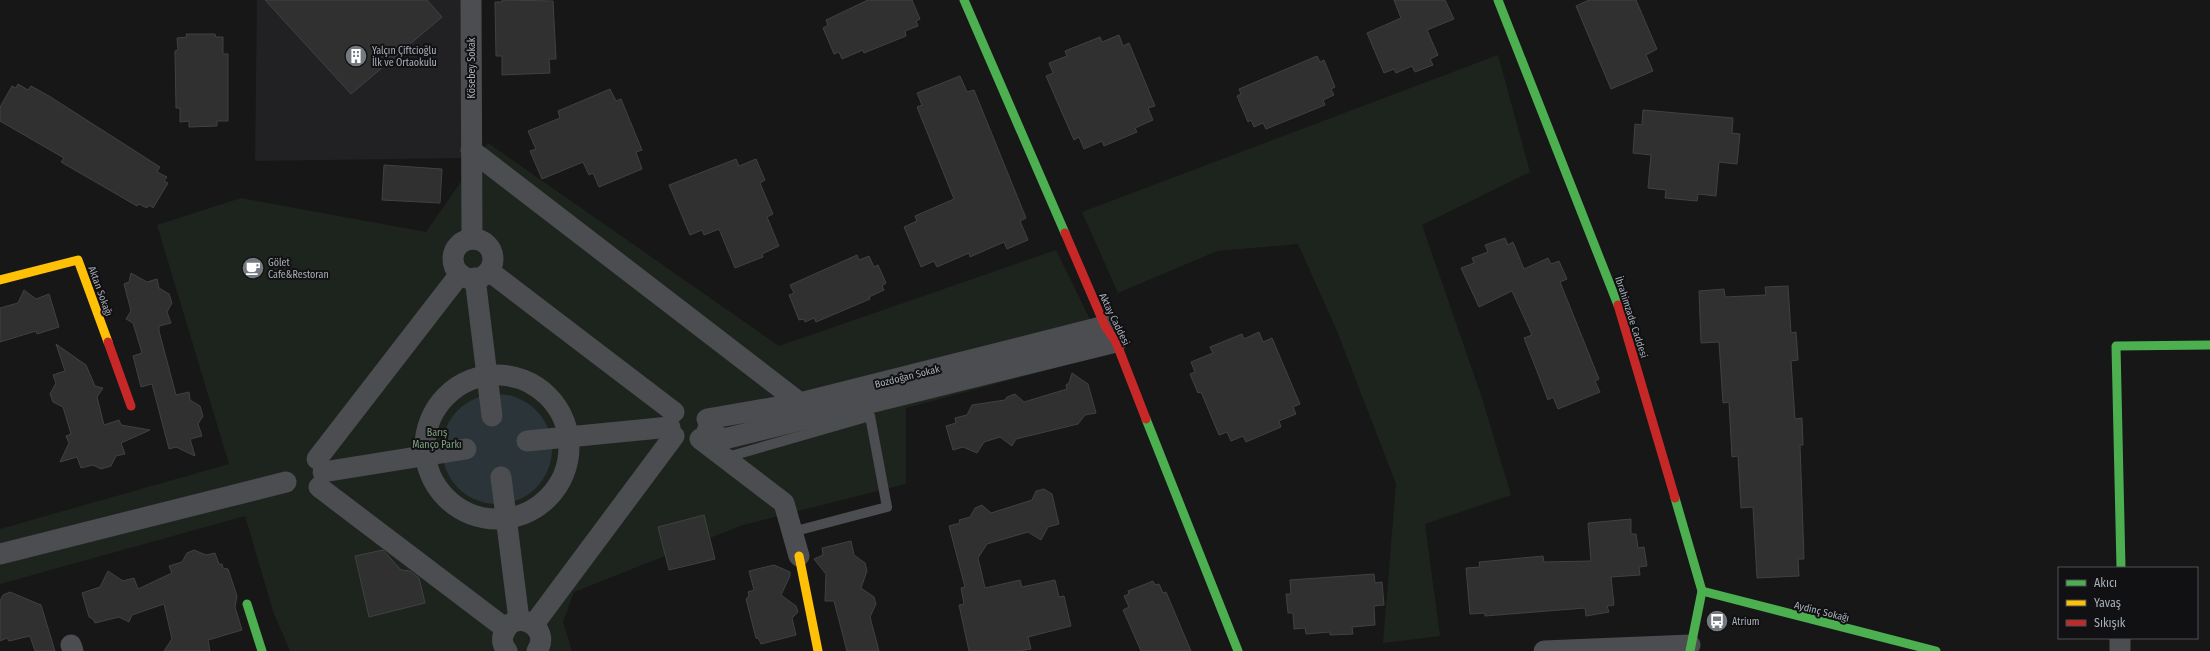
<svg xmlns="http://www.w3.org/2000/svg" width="2210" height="651" font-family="'Fira Sans Condensed',sans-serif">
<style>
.built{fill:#212123}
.green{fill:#1d241d}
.water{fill:#2a3439}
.building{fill:#303031;stroke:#3f4143}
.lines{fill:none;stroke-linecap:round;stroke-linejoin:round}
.path{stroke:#4d4e52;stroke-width:2.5;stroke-dasharray:2 3;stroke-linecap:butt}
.lane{stroke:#4b4d50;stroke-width:10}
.street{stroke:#4b4d50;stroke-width:21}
.fast{stroke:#4caf50;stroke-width:9}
.slow{stroke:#ffc107;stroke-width:9}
.jam{stroke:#c62828;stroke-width:9}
.labels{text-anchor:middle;stroke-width:4;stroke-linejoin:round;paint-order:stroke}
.poi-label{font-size:10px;fill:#a8afb8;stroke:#111113;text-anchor:start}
.street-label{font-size:10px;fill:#a8afb8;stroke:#111113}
.park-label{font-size:10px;fill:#81a37f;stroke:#111113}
</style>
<rect width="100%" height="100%" fill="#171717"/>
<polygon class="built" points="257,0 464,0 463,158 255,161"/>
<g class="green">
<polygon points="1498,55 1530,172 1422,225 1481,395 1511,495 1425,524 1440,636 1383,643 1396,484 1337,331 1298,244 1217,251 1118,293 1082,212"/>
<polygon points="488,143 779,346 1056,250 1107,354 906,408 906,484 743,525 574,592 563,622 572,651 290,651 274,614 245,516 0,584 0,529 229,464 157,225 241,198 426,232"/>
</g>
<circle class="water" cx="497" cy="449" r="55"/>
<g class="building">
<polygon points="265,0 427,0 442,17 351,94"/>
<polygon points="502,0 553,1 556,59 549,59 550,73 502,75 502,56 496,56 495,2 502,2"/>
<polygon points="868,0 912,0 920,19 916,21 918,26 905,31 906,36 864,53 863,50 842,59 839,52 834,54 823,28 828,25 826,20"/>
<polygon points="1394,0 1445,0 1454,19 1427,30 1438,55 1430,59 1433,65 1415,72 1412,66 1396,73 1394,69 1384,73 1367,33 1401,18"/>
<polygon points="1589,0 1636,0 1657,49 1646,55 1653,71 1611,89 1576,6"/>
<polygon points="186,34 215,34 216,37 223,37 223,54 228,54 228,121 217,121 217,126 189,127 189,121 180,122 180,108 176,108 175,51 178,50 177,38 187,37"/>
<polygon points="1119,35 1123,46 1129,43 1155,106 1148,108 1153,120 1135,128 1137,132 1104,146 1102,141 1084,149 1079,137 1074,140 1046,76 1053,73 1049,63 1067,56 1065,51 1100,37 1102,42"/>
<polygon points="1317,56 1320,62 1324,60 1335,87 1331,89 1334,95 1323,100 1325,105 1266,129 1263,123 1254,127 1251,120 1248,122 1237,96 1241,94 1239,89"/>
<polygon points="960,76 967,92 974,90 1026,218 1020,221 1028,240 1007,249 1004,242 970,257 969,253 937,267 934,261 921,267 904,227 917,221 915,216 954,199 917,107 922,105 917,93"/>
<polygon points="18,84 28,90 31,86 49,96 160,167 157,172 167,177 164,181 168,183 153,208 149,205 147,208 139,204 137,206 61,162 64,158 0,121 0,107 12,86 16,88"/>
<polygon points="610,89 616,101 621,99 642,150 636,152 642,169 599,187 593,173 589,175 583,162 542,179 530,151 536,149 528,131 560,118 558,111"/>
<polygon points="1643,110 1733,118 1732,133 1740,134 1737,164 1719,162 1716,196 1698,194 1697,201 1665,198 1666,190 1648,188 1651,155 1633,153 1635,124 1642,125"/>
<polygon points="736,159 739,166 756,159 765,180 760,183 773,214 767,217 779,246 762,254 763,257 735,268 719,229 704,235 702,230 690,235 669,185"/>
<polygon points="384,165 442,169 440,203 382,200"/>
<polygon points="1505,238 1508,245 1513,242 1524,269 1548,258 1551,264 1559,261 1567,279 1560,282 1599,379 1595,381 1600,392 1558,409 1553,397 1548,400 1540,379 1524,338 1532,335 1512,291 1479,307 1461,268 1474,263 1472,258 1488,252 1485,245"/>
<polygon points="857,255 859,260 869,256 874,267 878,265 886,283 882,286 884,290 869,297 870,299 816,322 814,318 805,322 804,319 799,320 789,295 794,293 790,285"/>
<polygon points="131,273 147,282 157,279 159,288 169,294 172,303 167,312 171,323 159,326 159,331 176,395 189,392 190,400 200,406 203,416 198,424 202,436 190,439 195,456 176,447 169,449 152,384 141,387 133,356 142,353 133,323 126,319 131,311 124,284 129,282"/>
<polygon points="1788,286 1791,333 1796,332 1798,360 1791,361 1795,419 1802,418 1803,445 1800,445 1804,559 1798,559 1799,576 1757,578 1753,507 1741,508 1738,456 1732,457 1729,402 1723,403 1719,342 1701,343 1699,291 1724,289 1725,297 1766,295 1765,287"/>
<polygon points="24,290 36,299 49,294 59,327 37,334 36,331 0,342 0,308 18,303"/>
<polygon points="1259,332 1263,342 1272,338 1300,404 1293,407 1296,414 1279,421 1281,427 1246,442 1243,436 1231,441 1227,432 1219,435 1201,392 1198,393 1190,374 1195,372 1191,362 1213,353 1210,347 1242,334 1244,339"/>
<polygon points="56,344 86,365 95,386 103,388 97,397 104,425 119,420 121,425 150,430 121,443 125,454 116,456 111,466 101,469 93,465 81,468 77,457 60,462 69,443 66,436 71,434 63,407 53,402 50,394 56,383 53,375 65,371"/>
<polygon points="1072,373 1088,384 1096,413 1085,415 1078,424 1016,439 1012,446 1000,437 984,442 977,453 963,447 953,450 946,426 956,423 955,418 967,415 972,405 1005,400 1007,397 1015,394 1024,402 1067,389 1066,385 1069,383"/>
<polygon points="1044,489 1052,494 1059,524 1048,527 1041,540 1028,532 987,544 978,558 985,588 1020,580 1022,587 1055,580 1059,597 1064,596 1071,626 1028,637 1031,649 1019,651 969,651 959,605 964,604 961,588 965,587 949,526 960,523 959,520 970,517 975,508 982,505 991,513 1032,500 1036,491"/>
<polygon points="704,515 715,559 669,570 658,527"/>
<polygon points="1631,519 1631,534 1636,534 1638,548 1644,547 1647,566 1639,567 1640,575 1611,577 1614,605 1607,606 1609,612 1586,616 1585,608 1485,616 1485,613 1470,614 1466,568 1480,567 1479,562 1543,556 1544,562 1591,561 1588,523"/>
<polygon points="851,541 854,555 865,563 867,571 861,588 874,597 876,604 870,617 879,651 847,651 834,601 825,601 826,574 814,559 823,555 822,548"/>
<polygon points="194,550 206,555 215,553 219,564 222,564 223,568 228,569 237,596 235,607 242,630 208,640 210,651 164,651 172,639 164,604 132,615 129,622 119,617 95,623 93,619 89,617 82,593 100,587 108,571 123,581 134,578 138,589 172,573 169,566 182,562 187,553"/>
<polygon points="383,550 401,570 410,571 419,578 425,603 369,617 355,556"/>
<polygon points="774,565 790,572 790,576 781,595 796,606 798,612 792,618 796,635 761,644 759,639 756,638 746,599 749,596 748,592 754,590 749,571"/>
<polygon points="1374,574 1375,583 1382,582 1384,605 1374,606 1375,625 1352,627 1353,634 1330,635 1330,632 1306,634 1305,628 1294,629 1293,613 1288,613 1286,594 1291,594 1290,580"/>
<polygon points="1153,581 1155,585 1159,584 1163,593 1166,592 1191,651 1141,651 1123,610 1129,607 1124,596 1129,594 1128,591"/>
<polygon points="10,592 41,605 55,651 35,651 30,636 9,641 7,638 0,641 0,601 3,595"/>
</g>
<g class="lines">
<circle class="path" cx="496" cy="448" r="79"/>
<polyline class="lane" points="724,458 870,416 887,507 792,532"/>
<g class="street">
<polyline points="471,0 472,239"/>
<polyline points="471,150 800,403"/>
<circle cx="473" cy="259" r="20"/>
<polyline points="489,271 674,412"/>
<polyline points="475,278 492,416"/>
<circle cx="497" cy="447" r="72"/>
<polyline points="707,419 800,403 1105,326"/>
<polyline points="707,431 724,439 1116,342"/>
<polyline points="700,439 784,503 799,556"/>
<polyline points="527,441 670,427"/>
<polyline points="317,459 460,274"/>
<polyline points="323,472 466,449"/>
<polyline points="501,477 519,620"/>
<polyline points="319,487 506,629"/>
<polyline points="0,554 286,482"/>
<polyline points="534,624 674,436"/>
<polyline points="71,645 73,651"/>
<path d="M507,651c-4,-5 -6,-12 -3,-18 9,-26 49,-7 33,18"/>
<polyline points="1544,651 1690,645"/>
<polyline points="2120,651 2120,638"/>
</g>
<g class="fast">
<polyline points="964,0 1065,233"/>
<polyline points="1498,0 1618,305"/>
<polyline points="1146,419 1238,651"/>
<polyline points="1675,498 1702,591 1690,651"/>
<polyline points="2121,568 2116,346 2210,345"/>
<polyline points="1702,591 1936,651"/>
<polyline points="247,604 262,651"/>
</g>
<g class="slow">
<polyline points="0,280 78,260 108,342"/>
<polyline points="799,556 818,651"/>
</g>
<g class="jam">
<polyline points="1065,233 1105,326 1116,342 1146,419"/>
<polyline points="1618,305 1675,498"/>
<polyline points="108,342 131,406"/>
</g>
</g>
<defs>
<g id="building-disc" transform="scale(1.15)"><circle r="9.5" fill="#757a80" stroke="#111113"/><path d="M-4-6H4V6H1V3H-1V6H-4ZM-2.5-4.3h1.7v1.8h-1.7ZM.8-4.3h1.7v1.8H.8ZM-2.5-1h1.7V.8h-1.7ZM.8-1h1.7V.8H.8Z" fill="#fff"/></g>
<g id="cafe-disc" transform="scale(1.15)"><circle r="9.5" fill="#757a80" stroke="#111113"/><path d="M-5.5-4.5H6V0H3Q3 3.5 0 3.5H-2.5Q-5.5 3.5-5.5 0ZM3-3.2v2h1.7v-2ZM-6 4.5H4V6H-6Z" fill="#fff"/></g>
<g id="bus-disc" transform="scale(1.15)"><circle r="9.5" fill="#757a80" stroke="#111113"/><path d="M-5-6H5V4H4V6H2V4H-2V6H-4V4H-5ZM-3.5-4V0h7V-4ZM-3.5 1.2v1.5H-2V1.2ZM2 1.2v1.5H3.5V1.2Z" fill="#fff"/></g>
</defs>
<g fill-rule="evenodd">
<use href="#building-disc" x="356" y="56"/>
<use href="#cafe-disc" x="253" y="268"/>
<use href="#bus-disc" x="1717" y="621"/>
</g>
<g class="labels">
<g class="poi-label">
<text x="372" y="54">Yalçın Çiftcioğlu<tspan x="372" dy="12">İlk ve Ortaokulu</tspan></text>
<text x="268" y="266">Gölet<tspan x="268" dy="12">Cafe&amp;Restoran</tspan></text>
<text x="1732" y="625">Atrium</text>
</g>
<g class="street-label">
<text transform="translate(471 68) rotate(-90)" y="4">Kösebey Sokak</text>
<text transform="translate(101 291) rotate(70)" y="4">Aktan Sokağı</text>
<text transform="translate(1632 317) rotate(72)" y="4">İbrahimzade Caddesi</text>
<text transform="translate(1115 319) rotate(64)" y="4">Aktay Caddesi</text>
<text transform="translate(907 376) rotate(-14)" y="4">Bozdoğan Sokak</text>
<text transform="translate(1822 611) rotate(14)" y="4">Aydinç Sokağı</text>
</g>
<g class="park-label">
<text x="437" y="436">Barış<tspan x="437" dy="12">Manço Parkı</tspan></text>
</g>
</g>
<rect x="2058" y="567" width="140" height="72" fill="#111113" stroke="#4d5055"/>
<rect x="2066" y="580" width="20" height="6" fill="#4caf50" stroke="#4d5055"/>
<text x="2094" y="587" font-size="12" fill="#a8afb8">Akıcı</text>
<rect x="2066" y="600" width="20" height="6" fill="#ffc107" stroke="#4d5055"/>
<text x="2094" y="607" font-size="12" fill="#a8afb8">Yavaş</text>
<rect x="2066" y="620" width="20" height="6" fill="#c62828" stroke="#4d5055"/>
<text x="2094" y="627" font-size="12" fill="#a8afb8">Sıkışık</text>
</svg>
